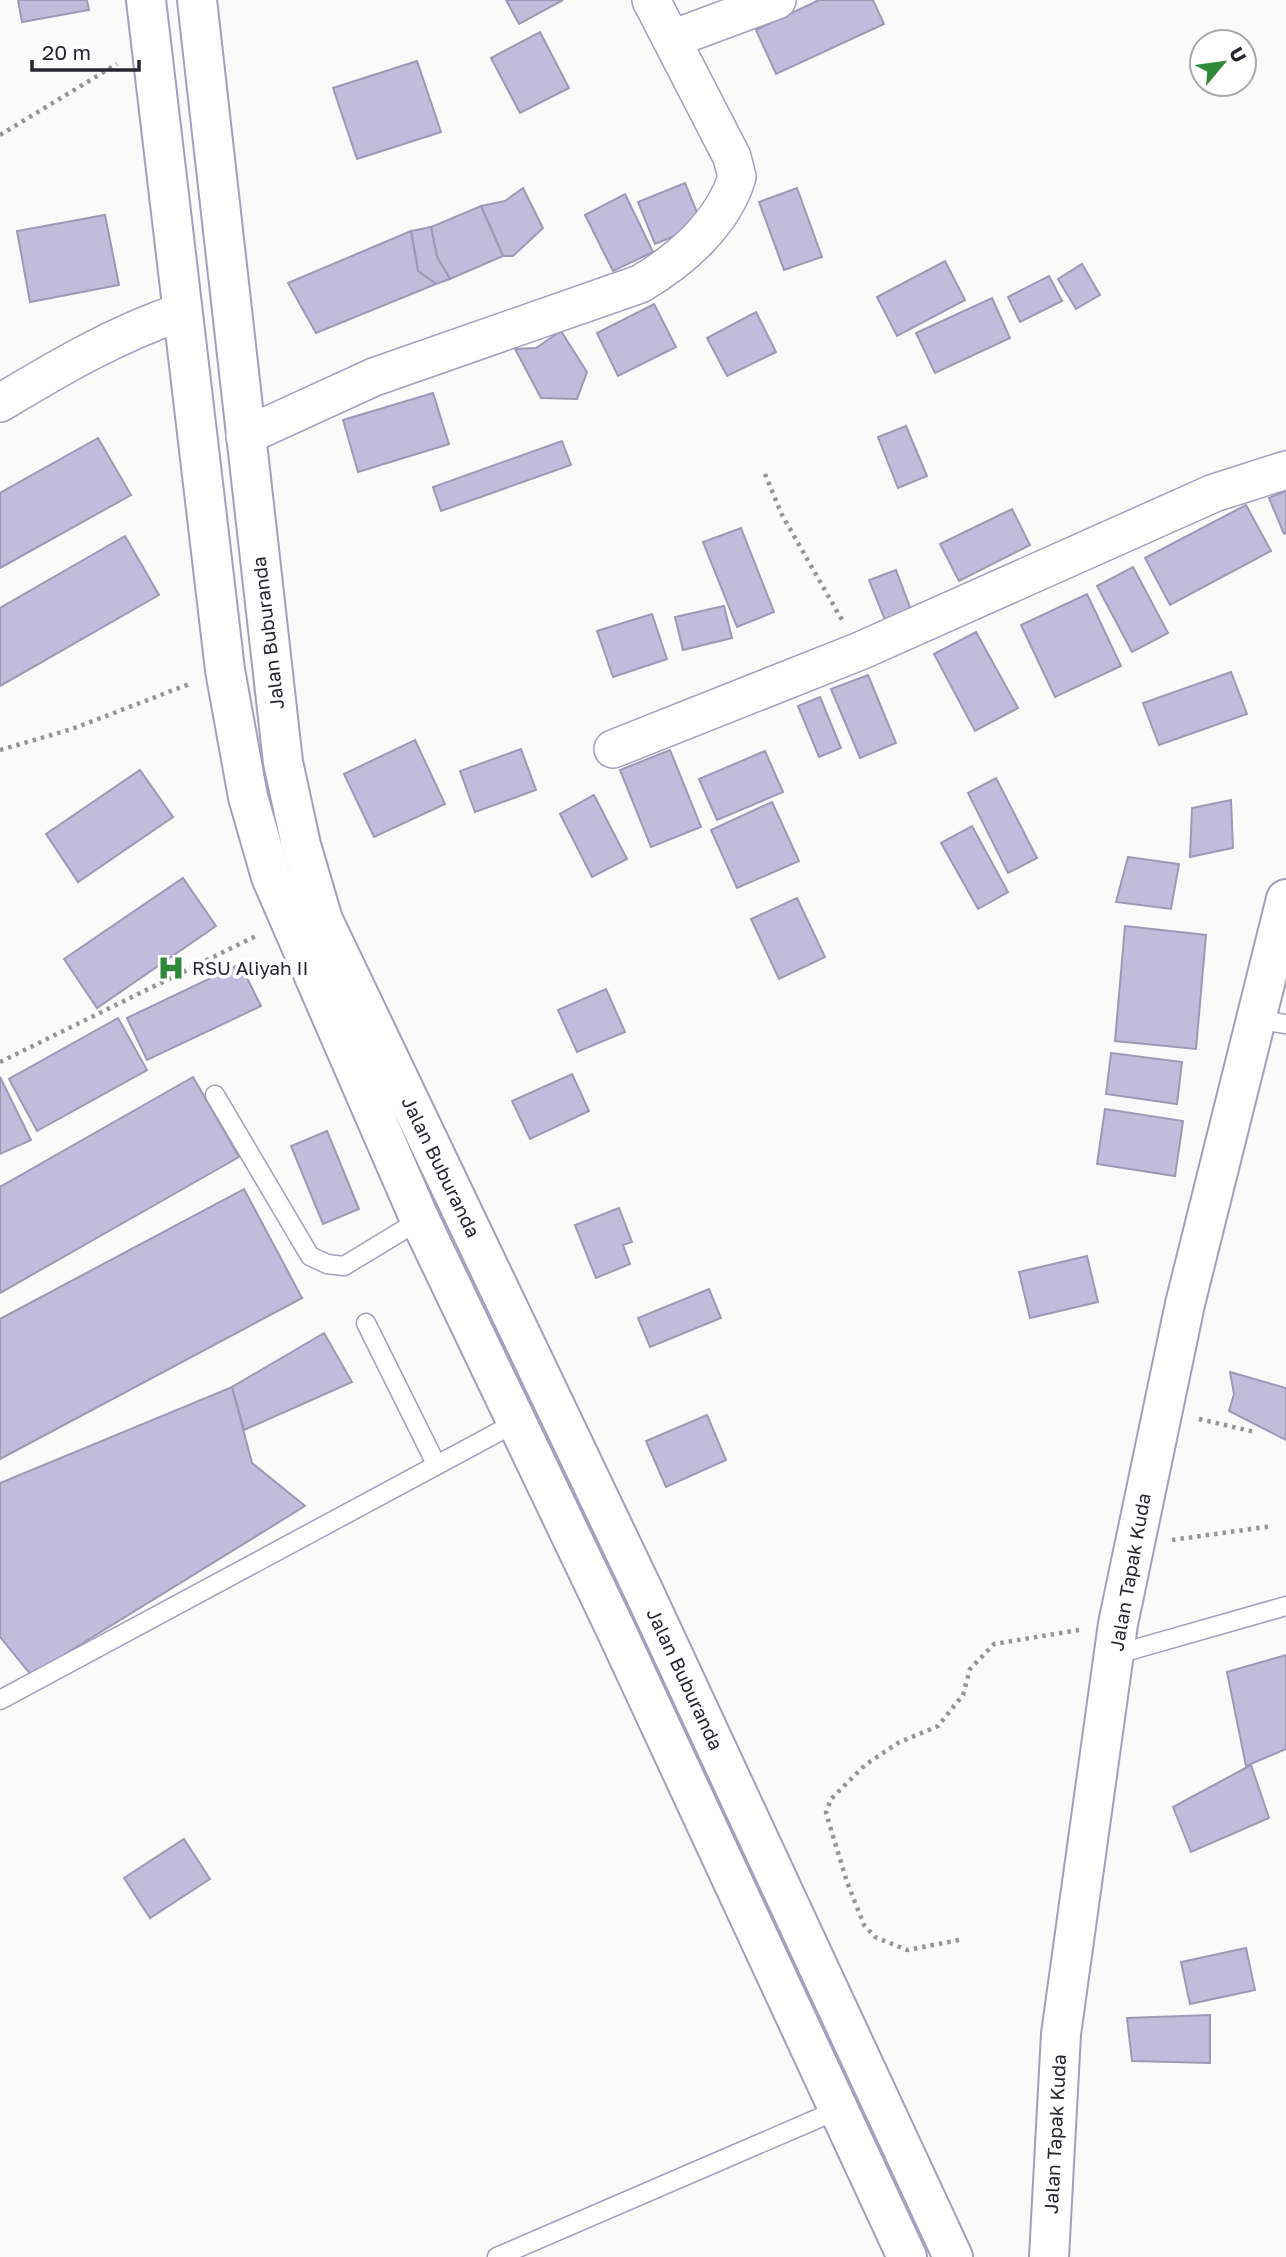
<svg xmlns="http://www.w3.org/2000/svg" width="1286" height="2257" font-family="'Golos Text',sans-serif">
<style>
.building{fill:#c1bcdb;stroke:#9d98b6;stroke-width:2}
.lines{fill:none;stroke-linecap:round;stroke-linejoin:round}
.service-casing{stroke:#a39ebc;stroke-width:21}
.minor-casing{stroke:#a39ebc;stroke-width:40}
.tertiary-casing{stroke:#a39ebc;stroke-width:42}
.path{stroke:#959499;stroke-width:4.5;stroke-dasharray:3.5 5;stroke-linecap:butt}
.service{stroke:#fff;stroke-width:18}
.minor{stroke:#fff;stroke-width:37}
.tertiary{stroke:#fff;stroke-width:38}
.labels{text-anchor:middle;stroke-width:7;stroke-linejoin:round;paint-order:stroke}
.street-label{font-size:19px;fill:#272530;stroke:#fff}
.poi-label{font-size:19px;fill:#272530;stroke:#fff;text-anchor:start}
</style>
<rect width="100%" height="100%" fill="#fafafa"/>
<g class="building">
<polygon points="18,0 87,0 89,10 22,22"/>
<polygon points="506,0 563,0 519,24"/>
<polygon points="819,0 873,0 884,24 776,74 756,30"/>
<polygon points="540,32 569,88 520,113 491,58"/>
<polygon points="417,61 441,132 357,159 333,88"/>
<polygon points="685,183 702,225 655,244 638,202"/>
<polygon points="523,188 543,228 513,256 503,256 481,206 505,201"/>
<polygon points="797,188 822,257 784,270 759,202"/>
<polygon points="625,194 653,252 613,271 585,215"/>
<polygon points="481,206 503,256 450,279 437,257 431,227"/>
<polygon points="105,215 119,285 30,302 17,231"/>
<polygon points="431,227 437,257 450,279 436,284 418,271 411,231"/>
<polygon points="411,231 418,271 436,284 316,333 288,283"/>
<polygon points="945,261 965,300 897,336 877,297"/>
<polygon points="1082,264 1100,295 1076,309 1058,279"/>
<polygon points="1049,276 1062,301 1020,322 1008,297"/>
<polygon points="992,298 1010,338 935,373 916,333"/>
<polygon points="654,304 676,347 618,376 597,333"/>
<polygon points="756,312 776,352 727,376 707,338"/>
<polygon points="561,331 587,372 577,399 541,398 515,349 536,348"/>
<polygon points="433,393 449,444 358,472 343,420"/>
<polygon points="906,426 927,476 898,488 878,437"/>
<polygon points="98,438 131,495 0,568 0,493"/>
<polygon points="562,441 571,465 441,511 433,487"/>
<polygon points="1286,491 1286,533 1284,534 1269,498"/>
<polygon points="1246,505 1271,551 1170,605 1145,558"/>
<polygon points="1012,509 1030,545 959,581 940,544"/>
<polygon points="741,528 774,612 737,627 703,542"/>
<polygon points="125,536 159,595 0,686 0,608"/>
<polygon points="1133,567 1168,633 1132,652 1097,586"/>
<polygon points="896,570 911,610 885,620 869,580"/>
<polygon points="1087,594 1121,666 1055,697 1021,625"/>
<polygon points="724,606 732,638 683,650 675,617"/>
<polygon points="652,614 667,659 613,677 597,631"/>
<polygon points="976,632 1018,708 975,731 934,654"/>
<polygon points="1231,672 1247,714 1159,745 1143,703"/>
<polygon points="868,675 896,743 860,758 831,689"/>
<polygon points="820,697 841,748 819,757 798,706"/>
<polygon points="415,740 445,804 374,837 344,774"/>
<polygon points="521,749 536,790 475,812 460,771"/>
<polygon points="670,750 701,827 651,847 620,770"/>
<polygon points="765,751 783,792 717,820 699,779"/>
<polygon points="140,770 173,817 78,882 46,834"/>
<polygon points="996,778 1037,858 1008,873 968,793"/>
<polygon points="594,795 627,859 592,877 560,814"/>
<polygon points="1231,800 1233,848 1190,857 1192,808"/>
<polygon points="772,802 799,861 737,888 711,830"/>
<polygon points="972,826 1008,892 978,909 941,843"/>
<polygon points="1128,857 1179,864 1171,909 1116,902"/>
<polygon points="183,878 216,926 97,1008 64,959"/>
<polygon points="797,898 825,957 779,979 751,919"/>
<polygon points="1125,926 1206,935 1196,1049 1115,1041"/>
<polygon points="240,964 261,1006 147,1060 127,1018"/>
<polygon points="606,989 625,1032 577,1052 558,1010"/>
<polygon points="118,1018 147,1070 37,1131 9,1079"/>
<polygon points="1111,1053 1182,1062 1177,1104 1106,1094"/>
<polygon points="572,1074 589,1111 530,1139 512,1101"/>
<polygon points="0,1077 31,1140 0,1154"/>
<polygon points="193,1077 239,1157 0,1293 0,1187"/>
<polygon points="1105,1109 1183,1121 1175,1176 1097,1164"/>
<polygon points="327,1131 359,1209 323,1224 291,1146"/>
<polygon points="244,1189 302,1298 0,1459 0,1319"/>
<polygon points="619,1208 632,1242 623,1245 630,1264 596,1278 575,1225"/>
<polygon points="1087,1256 1098,1302 1030,1318 1019,1272"/>
<polygon points="709,1289 721,1318 650,1347 638,1318"/>
<polygon points="324,1333 352,1382 244,1430 232,1387"/>
<polygon points="1230,1372 1286,1388 1286,1440 1229,1411 1234,1394"/>
<polygon points="232,1387 252,1463 305,1506 31,1675 0,1637 0,1483"/>
<polygon points="707,1415 726,1460 666,1487 646,1441"/>
<polygon points="1286,1655 1286,1749 1246,1766 1227,1672"/>
<polygon points="1251,1765 1269,1818 1191,1852 1173,1807"/>
<polygon points="184,1839 210,1879 150,1918 124,1878"/>
<polygon points="1246,1948 1255,1990 1190,2004 1181,1962"/>
<polygon points="1210,2015 1210,2063 1132,2061 1127,2018"/>
</g>
<g class="lines">
<g class="service-casing">
<g id="service">
<polyline points="1258,1020 1286,1024"/>
<polyline points="215,1095 310,1256 327,1264 344,1266 420,1220"/>
<polyline points="366,1323 436,1464"/>
<polyline points="1114,1655 1286,1606"/>
<polyline points="0,1700 517,1422"/>
<polyline points="497,2257 840,2109"/>
</g>
</g>
<g class="minor-casing">
<g id="minor">
<polyline points="672,39 777,0"/>
<path d="M0,403c60,-36 114,-68 181,-91"/>
<path d="M245,436l129,-59 266,-93c41,-24 83,-61 97,-107l-5,-20 -81,-157"/>
<polyline points="613,749 860,651 1214,493 1286,470"/>
</g>
</g>
<g class="tertiary-casing">
<g id="tertiary">
<polyline points="146,0 225,670 248,797 271,877 420,1220 615,1628 907,2257"/>
<polyline points="197,0 283,762 301,845 323,920 644,1592 953,2257"/>
<polyline points="1049,2257 1061,2034 1118,1624 1185,1304 1286,899"/>
</g>
</g>
<g class="path">
<polyline points="0,135 117,64"/>
<polyline points="765,474 782,515 842,620"/>
<polyline points="0,750 72,729 192,683"/>
<polyline points="0,1062 258,935"/>
<polyline points="1199,1419 1255,1432"/>
<polyline points="1172,1540 1273,1526"/>
<polyline points="959,1940 907,1950 875,1937 864,1925 847,1882 826,1813 831,1799 865,1765 898,1743 938,1726 963,1695 970,1669 994,1644 1079,1630"/>
</g>
<use href="#service" class="service"/>
<use href="#minor" class="minor"/>
<use href="#tertiary" class="tertiary"/>
</g>
<defs>
<g id="hospital-bare" transform="scale(2.1)"><path d="M-5-5h3v3.5h4V-5h3V5h-3V1.5h-4V5h-3Z" fill="#2f8939" stroke="#fff" stroke-width="2.5" paint-order="stroke"/></g>
</defs>
<g fill-rule="evenodd">
<use href="#hospital-bare" x="171" y="968"/>
</g>
<g class="labels">
<g class="street-label">
<text transform="translate(268 633) rotate(-97)" y="7">Jalan Buburanda</text>
<text transform="translate(441 1167) rotate(64)" y="7">Jalan Buburanda</text>
<text transform="translate(1130 1572) rotate(-80)" y="7">Jalan Tapak Kuda</text>
<text transform="translate(685 1679) rotate(65)" y="7">Jalan Buburanda</text>
<text transform="translate(1055 2134) rotate(-87)" y="7">Jalan Tapak Kuda</text>
</g>
<g class="poi-label">
<text x="192" y="975">RSU Aliyah II</text>
</g>
</g>
<g transform="translate(1223 63) rotate(61)"><circle r="33" fill="#ffffff" stroke="#a9a8ac" stroke-width="2"/>
<path d="M0-5L12 26L0 18L-12 26Z" fill="#2f8939"/>
<text y="-10" font-size="19" font-weight="bold" text-anchor="middle" fill="#272530">U</text>
</g>
<path d="M32 60v10h107v-10" fill="none" stroke="#272530" stroke-width="3.5"/>
<text x="42" y="60" font-size="21" fill="#272530" stroke="#ffffff" stroke-width="5" paint-order="stroke">20 m</text>
</svg>
